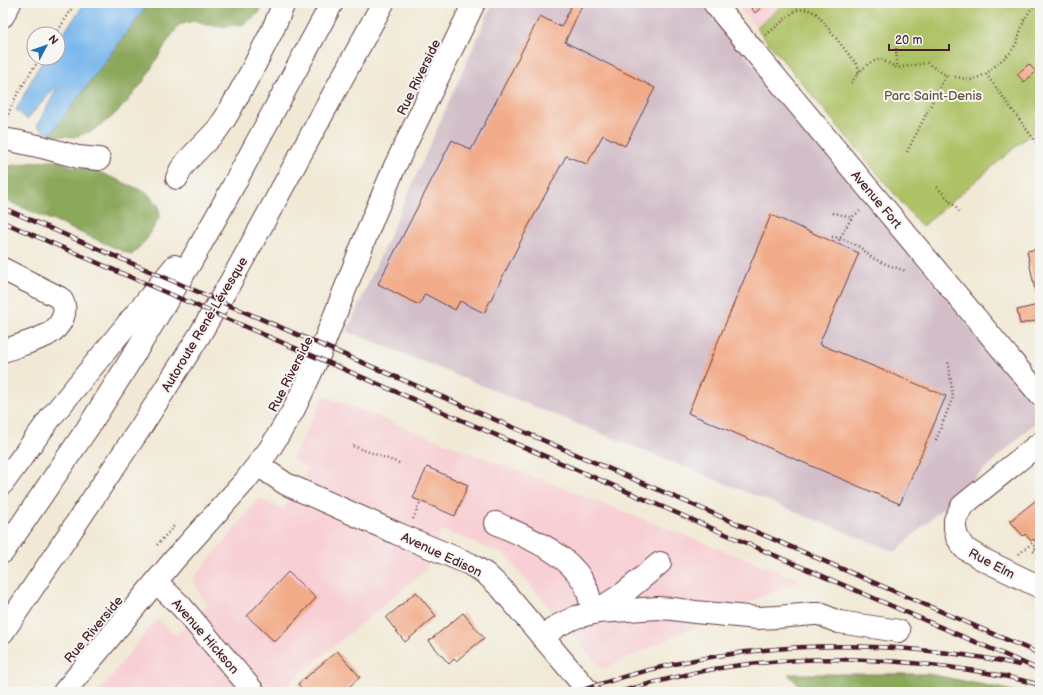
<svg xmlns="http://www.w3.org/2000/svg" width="1043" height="695" font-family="'Balsamiq Sans',sans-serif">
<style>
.built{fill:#f7cfd4}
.industrial{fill:#d2bdc8}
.green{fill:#adc165;stroke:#7c7048}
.forest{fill:#8aa75a;stroke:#6a6342}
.water{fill:#7ab8ed;stroke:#626c8c}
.building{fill:#f2ab88}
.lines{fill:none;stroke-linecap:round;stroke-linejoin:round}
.minor-casing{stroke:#633d44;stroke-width:24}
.major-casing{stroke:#633d44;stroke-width:24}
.highway-casing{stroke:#633d44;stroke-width:24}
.path{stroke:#633d44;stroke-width:2.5;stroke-dasharray:1 3;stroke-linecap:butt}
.minor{stroke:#fff;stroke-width:22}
.major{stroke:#fff;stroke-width:22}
.highway{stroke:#fff;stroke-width:22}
.rail-casing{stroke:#4a1f2b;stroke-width:4.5}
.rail{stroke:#f6f6f2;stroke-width:3;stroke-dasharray:9;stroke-linecap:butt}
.labels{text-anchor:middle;stroke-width:4;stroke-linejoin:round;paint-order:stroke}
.street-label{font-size:13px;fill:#4a1f2b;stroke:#f6f6f2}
.park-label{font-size:13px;fill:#68503c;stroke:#f6f6f2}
</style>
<rect width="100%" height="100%" fill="#f6f6f2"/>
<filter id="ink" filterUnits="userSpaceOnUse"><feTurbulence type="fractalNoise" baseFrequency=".025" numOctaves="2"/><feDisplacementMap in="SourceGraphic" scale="8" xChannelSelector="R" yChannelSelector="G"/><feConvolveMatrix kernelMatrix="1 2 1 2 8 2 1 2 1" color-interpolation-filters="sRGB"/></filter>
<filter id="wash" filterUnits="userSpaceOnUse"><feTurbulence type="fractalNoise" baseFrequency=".012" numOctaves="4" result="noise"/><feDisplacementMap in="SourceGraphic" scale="16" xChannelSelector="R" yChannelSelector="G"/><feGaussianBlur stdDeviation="0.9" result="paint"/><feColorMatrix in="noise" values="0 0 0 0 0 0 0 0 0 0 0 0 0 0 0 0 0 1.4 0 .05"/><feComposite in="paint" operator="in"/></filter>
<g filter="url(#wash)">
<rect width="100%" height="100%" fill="#f1e9d5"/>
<g class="built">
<polygon points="736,3 785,3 756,28"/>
<polygon points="324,396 800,580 602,669 504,554 441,530 425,571 278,692 98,692 157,619 176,635 207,605 192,580 259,499 284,509 307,469 292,459"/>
</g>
<polygon class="industrial" points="493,3 702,3 1040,412 1040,418 895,552 347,331"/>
<polygon class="green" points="785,3 1040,3 1040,126 922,227 756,28"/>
<g class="forest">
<polygon points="149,3 262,3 259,13 244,24 221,27 207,25 193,21 179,25 167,42 143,82 126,103 112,117 92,131 74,137 50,135"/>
<polygon points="43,161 58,161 73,167 94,170 146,192 158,204 160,216 147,239 132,255 3,199 3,167"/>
<polygon points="788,674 928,674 1020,692 805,692"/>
</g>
<polygon class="water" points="85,3 149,3 50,135 37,126 57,88 56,87 27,119 16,110 37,70 45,58 58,58 58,41"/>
<g id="blocks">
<g class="building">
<polygon points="563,3 583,3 565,42 655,88 625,146 603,135 587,164 566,156 529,225 484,313 460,301 455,310 425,294 419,305 378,284 452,140 471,150 540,16 561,27 571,7"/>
<polygon points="747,3 766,3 755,13"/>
<polygon points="1029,64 1036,72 1024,82 1017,74"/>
<polygon points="771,215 859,253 819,344 946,396 900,504 688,413"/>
<polygon points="1040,246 1040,320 1020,324 1017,310 1038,305 1027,251 1037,249 1037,247"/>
<polygon points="427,467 468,485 455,516 413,498"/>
<polygon points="1040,497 1040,547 1033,539 1031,541 1025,534 1023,536 1010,521"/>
<polygon points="288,572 316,598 275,642 247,616"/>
<polygon points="416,592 436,616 405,642 386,618"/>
<polygon points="463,613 484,638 456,661 454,659 449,664 429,641"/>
<polygon points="337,651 360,677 343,692 305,692 298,684"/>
</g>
</g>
</g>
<g filter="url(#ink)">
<use href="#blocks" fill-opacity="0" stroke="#633d44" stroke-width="1"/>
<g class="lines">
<g class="minor-casing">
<g id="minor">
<polyline points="714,3 1040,395"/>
<polyline points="3,139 15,141 42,147 78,157 99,159"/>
<polyline points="177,178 181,169 188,160 217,130 226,117 251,72 273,29 284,3"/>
<path d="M3,269l57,29c11,12 0,30 -13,37 -13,6 -30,11 -44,16"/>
<polyline points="1040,443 962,506 955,520 955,528 957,537 964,548 982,559 1040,587"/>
<polyline points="258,465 286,484 396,533 470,564 486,574 501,588 589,692"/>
<path d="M496,523c31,15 68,27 87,58 6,9 7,21 10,32l31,-20 36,-30"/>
<polyline points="156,582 181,606 254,692"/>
<polyline points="542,637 559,625 576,617 598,612 658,608 673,609 695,612 758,618 777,617 814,614 820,614 831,619 839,622 899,631"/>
<polyline points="64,692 174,560 245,481 269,450 282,429 293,411 303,390 320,353 373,218 395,166 474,3"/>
</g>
</g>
<g class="major-casing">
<polyline id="major" points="3,16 10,3"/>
</g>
<g class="highway-casing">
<g id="highway">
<polyline points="3,483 52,416 175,266"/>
<polyline points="3,552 87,429 120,377 189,265 218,214 332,3"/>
<polyline points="3,632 141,427 199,336 231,281 262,225 383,3"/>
</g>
</g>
<g class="path">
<polyline points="1031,3 1033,6"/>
<polyline points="56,34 66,18 75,3"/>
<polyline points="766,35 796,10 807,9 817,14 858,66 859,72 871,62 881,59 897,68 927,63 946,75 972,80 986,74 1011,52 1017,42 1024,20 1033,6 1038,3"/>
<polyline points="896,48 897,67"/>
<polyline points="986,74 1038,145"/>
<polyline points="851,83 859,72"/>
<path d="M7,118c7,-22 21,-41 33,-60"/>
<polyline points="907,152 946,75"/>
<polyline points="937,187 960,212"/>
<polyline points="833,213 852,217"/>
<polyline points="832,237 841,238 860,247 872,258 888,265 906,271"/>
<polyline points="837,244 852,217 860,211"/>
<polyline points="936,440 953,397 948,360"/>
<polyline points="353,446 399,463"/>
<polyline points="413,519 421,501"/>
<polyline points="157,545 175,525"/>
<polyline points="1019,554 1032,543 1036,548 1033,551 1040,555"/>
</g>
<use href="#minor" class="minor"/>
<use href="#major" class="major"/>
<use href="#highway" class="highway"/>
<g class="rail-casing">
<g id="rail">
<polyline points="3,208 1040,654"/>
<polyline points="3,222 1040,670"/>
<path d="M577,692c112,-40 225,-53 343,-42 33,3 66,7 99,15"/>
<path d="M618,692c27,-7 53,-14 80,-20 82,-16 167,-16 250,-5 31,4 62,9 92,18"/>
</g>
</g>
<use href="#rail" class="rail"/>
</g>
</g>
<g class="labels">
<g class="street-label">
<text transform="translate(418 77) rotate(-64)" y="5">Rue Riverside</text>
<text transform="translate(877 199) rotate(50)" y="5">Avenue Fort</text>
<text transform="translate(204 324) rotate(-59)" y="5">Autoroute René-Lévesque</text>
<text transform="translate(290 374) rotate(-63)" y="5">Rue Riverside</text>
<text transform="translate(442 554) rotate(25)" y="5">Avenue Edison</text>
<text transform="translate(992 563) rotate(28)" y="5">Rue Elm</text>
<text transform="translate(93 629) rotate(-50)" y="5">Rue Riverside</text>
<text transform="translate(206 636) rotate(49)" y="5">Avenue Hickson</text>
</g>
<g class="park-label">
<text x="933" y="100">Parc Saint-Denis</text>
</g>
</g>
<rect width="1043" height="695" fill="none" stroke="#f6f6f2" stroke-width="16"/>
<g transform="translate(46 46) rotate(49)"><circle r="19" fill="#f6f6f2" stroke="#b1a0a2"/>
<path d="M0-3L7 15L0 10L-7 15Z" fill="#1f6fb2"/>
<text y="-6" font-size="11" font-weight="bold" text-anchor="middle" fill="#4a1f2b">N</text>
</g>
<path d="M889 44v6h60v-6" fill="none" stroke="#4a1f2b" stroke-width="2"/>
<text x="895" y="44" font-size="12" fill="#4a1f2b" stroke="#f6f6f2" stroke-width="3" paint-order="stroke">20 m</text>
</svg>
